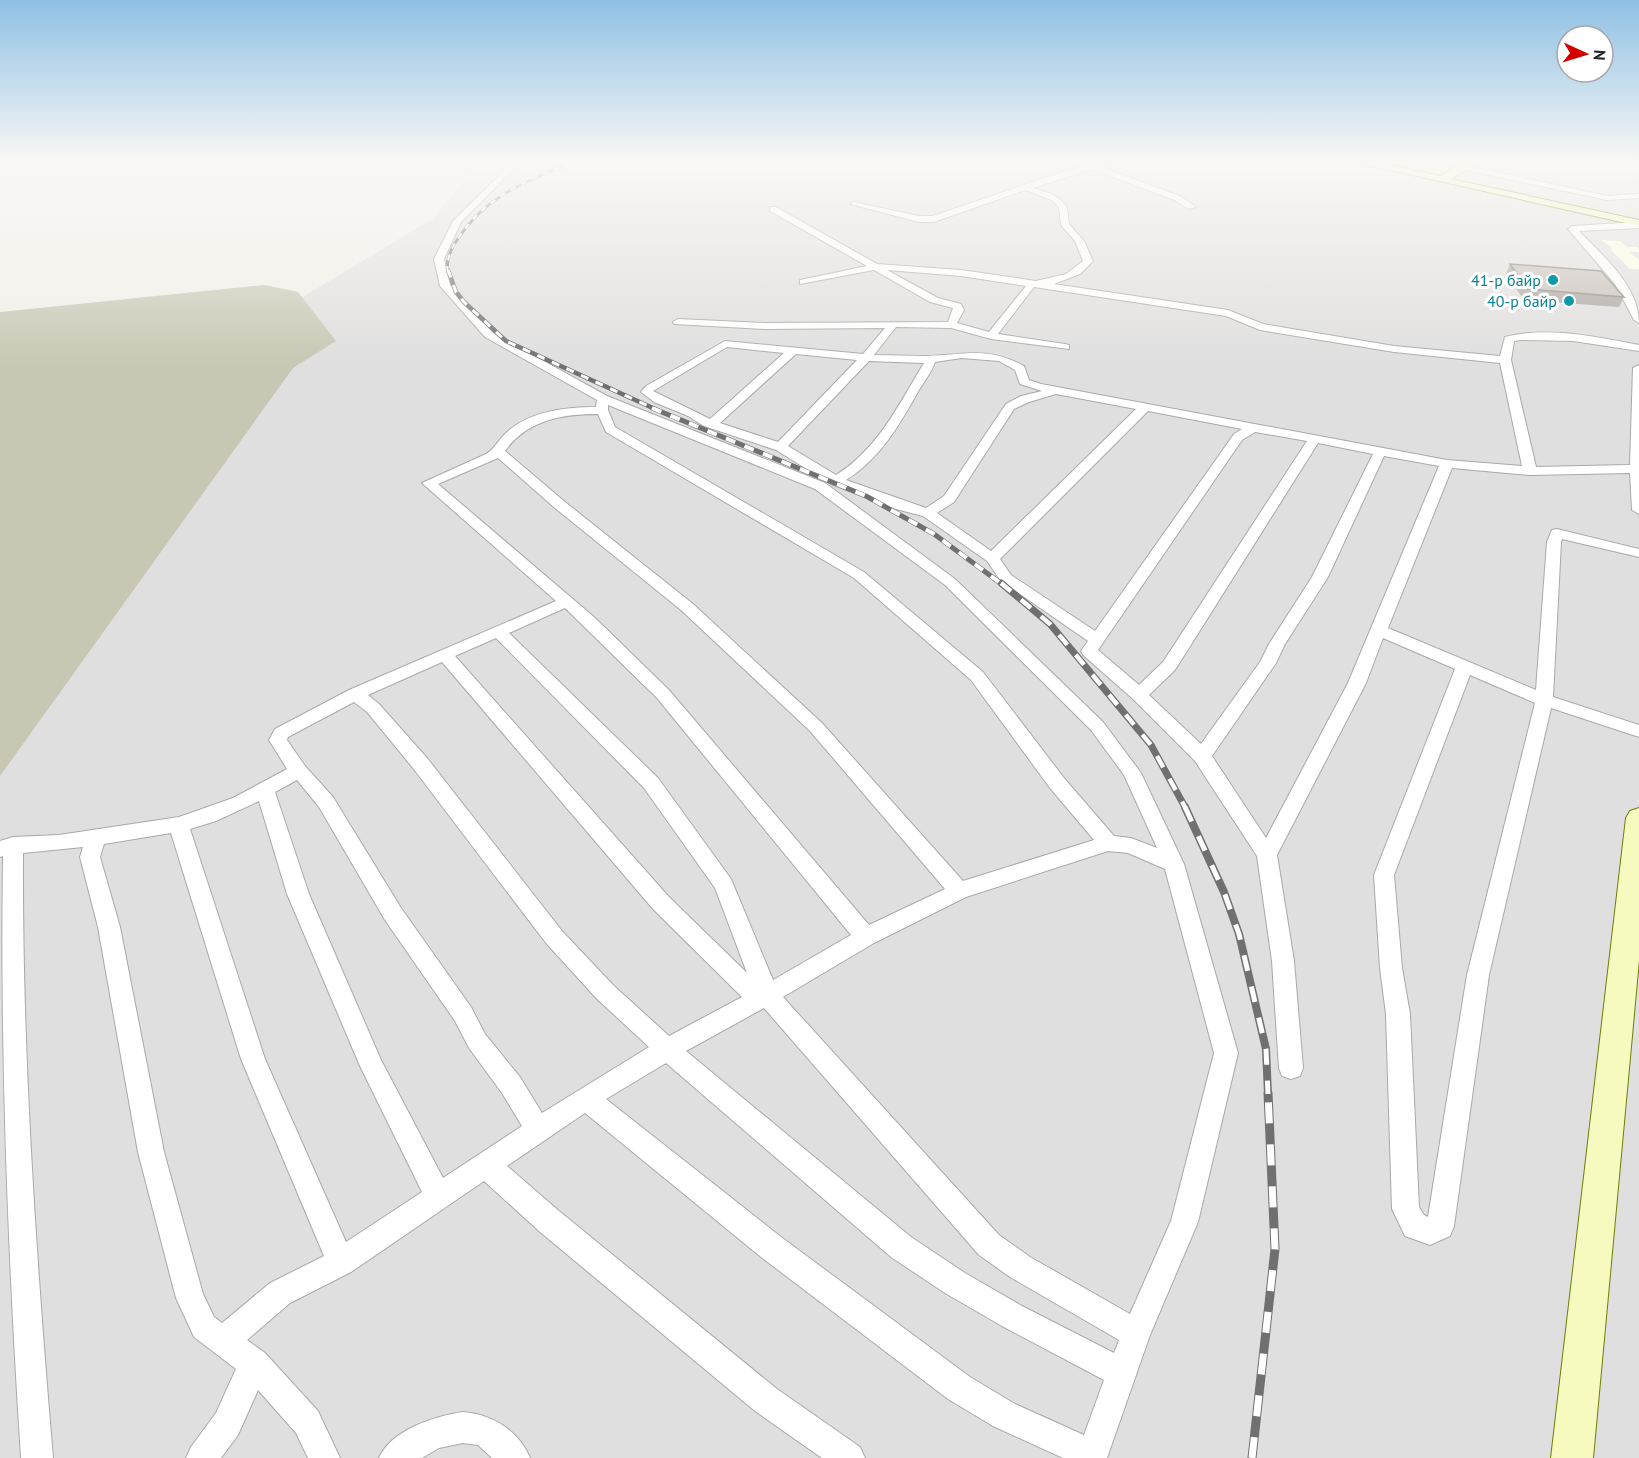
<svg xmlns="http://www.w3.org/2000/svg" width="1639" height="1458" font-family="'PT Sans',sans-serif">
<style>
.residential{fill:#e0dfdf}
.education{fill:#ffffe5}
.construction{fill:#c7c7b4}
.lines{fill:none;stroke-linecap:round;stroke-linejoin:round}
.street-casing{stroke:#a9a9a9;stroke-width:2}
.secondary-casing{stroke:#707d05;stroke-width:2}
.street{fill:#fff;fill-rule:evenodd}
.secondary{fill:#f7fabf;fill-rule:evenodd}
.rail-far5-casing{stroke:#707070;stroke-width:3}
.rail-far4-casing{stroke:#707070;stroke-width:4.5}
.rail-far3-casing{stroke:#707070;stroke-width:5}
.rail-far2-casing{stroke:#707070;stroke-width:7}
.rail-far1-casing{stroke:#707070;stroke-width:8}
.rail-casing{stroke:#707070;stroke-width:9}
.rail-far5{stroke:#fff;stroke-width:2;stroke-dasharray:6;stroke-linecap:butt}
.rail-far4{stroke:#fff;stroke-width:3;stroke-dasharray:8;stroke-linecap:butt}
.rail-far3{stroke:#fff;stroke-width:4;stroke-dasharray:10;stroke-linecap:butt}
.rail-far2{stroke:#fff;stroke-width:4.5;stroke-dasharray:13;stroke-linecap:butt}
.rail-far1{stroke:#fff;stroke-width:5;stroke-dasharray:16;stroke-linecap:butt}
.rail{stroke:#fff;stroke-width:7;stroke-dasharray:21;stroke-linecap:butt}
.wall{fill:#aba49e}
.building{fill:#c7bfb8;stroke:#8b8681;stroke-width:1.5}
.culture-dot{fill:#0f9aa8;stroke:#fff;stroke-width:2}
.labels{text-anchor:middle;stroke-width:6;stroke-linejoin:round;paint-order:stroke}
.far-culture-label{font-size:16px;fill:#0d838f;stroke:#fff;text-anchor:end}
</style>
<rect width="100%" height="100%" fill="#f2efe9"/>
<polygon class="residential" points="479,163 1639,163 1639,1458 0,1458 0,480 432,219"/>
<polygon class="education" points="1601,240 1620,241 1627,247 1638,247 1639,252 1630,252 1639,260 1639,269 1630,269 1610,249 1612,249 1610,246"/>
<polygon class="construction" points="264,285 298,292 336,341 293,368 0,776 0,312"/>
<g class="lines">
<g class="street-casing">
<g id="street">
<path d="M512,163h8l-59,59 -17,37 6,26 43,48 114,63 218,87 130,96 148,143 38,51 43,91 54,189 -40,169 -48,113 -43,123h-44l-70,-32 -45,-27 -187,-142 -176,-144 -78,53 52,45 218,178 83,58 5,11h-43l-67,-47 -216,-180 -55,-50 -133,91 -61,31 -43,37 18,13 53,58 22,47h-32l-12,-25 -38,-43 -20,45 -17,23h-35l5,-11 25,-34 20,-44 -42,-32 -18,-39 -38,-146 -40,-225 -18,-70 3,-10 -60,6c-1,202 13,403 30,605h-32c-13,-201 -21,-401 -18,-602l-3,1v-16l13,-4 46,-2 120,-18 54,-19 54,-29 -18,-29 6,-11 74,-39 207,-89 -134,-118 64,-29c9,-5 12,-14 20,-21 23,-22 60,-26 90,-26l1,-7 -112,-63 -45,-51 -6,-27 19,-38zM608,405l207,84 130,96 146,145 33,45 33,73 -26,-10 -17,-2 -50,-58 -81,-106 -119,-100 -249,-145 -7,-17zM598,414l8,18 248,146 117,102 79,108 44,52 -131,41 -141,-158 -129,-119 -128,-102 -60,-51c22,-31 57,-37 93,-37zM498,458l57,50 126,102 129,121 135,158 -76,36 -200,-235 -75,-73 -156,-133zM565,608l92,90 194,237 -78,45 -42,-101 -73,-101 -149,-145zM496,638l148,150 71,100 32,85 -78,-76 -214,-241zM442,662l211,247 89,88 -73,39 -56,-51 -51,-54 -135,-173 -48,-54 -11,-9zM354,702l13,10 46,56 133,175 51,56 52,48 -107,66 -22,-36 -35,-43 -14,-27 -70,-99 -68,-111 -28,-31 -18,-26 1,-3zM297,780l22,27 66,113 70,101 14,27 33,45 20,33 -79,52 -62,-118 -72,-166 -34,-102zM259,801l28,93 73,172 62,126 -76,50 -81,-183 -75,-230 26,-8zM171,833l70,226 83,197 -54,27 -48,40 -8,-6 -11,-23 -39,-142 -44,-225 -20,-70 4,-13zM1108,851l20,2 37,16 49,184 -43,168 -41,93 -100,-57 -31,-22 -216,-238 91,-54 92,-46zM764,1008l215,247 31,22 109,63 -5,13 -92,-47 -57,-33 -54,-36 -225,-186zM666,1063l225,194 54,36 57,33 102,54 -20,55 -69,-31 -45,-27 -189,-140 -175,-138z"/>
<path d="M1098,163h13l-10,4 79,29 16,11 -7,2 -15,-9 -82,-31 -59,19 19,6 10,7 5,7 2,16 15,17 9,20 -13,13 -26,10 174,26 35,14 131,22 106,10 5,-19c43,-11 91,0 134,8v6l-66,-10 -52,-1 -7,1 -3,19 25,107 94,-2 3,-97 6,-3v149l-7,-4 -2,-37 -100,2 -78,-7 -64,160 148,62 11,-148 5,-12 5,-1 82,20v8l-77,-18 -1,3 -8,155 86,28v12l-88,-29 -62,267 -35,251 -4,10 -20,9 -25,-9 -13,-27 -6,-195 -6,-46 -6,-93 81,-206 -72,-31 -17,45 -89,172 17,106 9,107 -3,8 -9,3 -9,-3 -3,-8 -7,-107 -15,-105 -62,-95 -62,-62 -50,-44 -2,-4 7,-10 -87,-60 -14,-20 -64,-45 -27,-7 -65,-25 -55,-34 -72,-24 -16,-10 -34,-14 -13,-10 5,-6 79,-45 138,13 22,-26 -119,1 -92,-5 -1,-2 5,-3 88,4 182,-1 5,-14 -23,-6 -56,-32 -74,14v-4l67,-14 -97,-55v-4h6l101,57 84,6 75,11 30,-7 17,-13 -8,-20 -14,-16 -2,-17 -7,-8 -27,-10 -91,32h-15l-69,-18 4,-2 65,14h14l135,-46zM887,270l74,6 65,10 -37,46 -32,-9 7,-13 -3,-6 -23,-6zM1034,287l192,29 34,14 134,22 106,11 22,103 -75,-6 -406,-76 -12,-4 -5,-14c-38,-20 -58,-11 -97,-10 -18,0 -35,-1 -53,-1l22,-28 55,1 40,11 78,10v-4l-4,-1 -67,-10zM727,347l57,6 -74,66 -57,-28zM796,354l61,6 -79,82 -58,-19zM961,358l38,3 16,9 5,14 22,7 -21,5 -15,8 -62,92 -18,12 -80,-28c34,-21 54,-56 73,-90 6,-9 13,-19 16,-28zM869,361l55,2c-25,41 -46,86 -88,112l-48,-29zM1056,394l80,15 -145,142 -54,-38 17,-11 60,-93 15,-7zM1148,411l94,18 -8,5 -139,197 -84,-56 -11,-16zM1255,432l52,9 -144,221 -24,23 -41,-35 144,-210zM1318,443l55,11 -61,123 -43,67 -9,18 -59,82 -52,-49 26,-25zM1384,456l55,10 -91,217 -82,155 -54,-82 64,-93 9,-19 43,-67zM1470,675l65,28 -68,272 -39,242 -4,-2 -5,-8 -9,-193 -8,-46 -8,-93z"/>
<polygon points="1464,165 1607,196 1639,194 1639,198 1607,200 1461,169"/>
<path d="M1639,222v6l-60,3c24,25 60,55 60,92l-5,-3 -19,-36 -47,-55 4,-3z"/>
<path d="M463,1412c29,2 56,19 67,46h-38l-14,-13 -15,-2 -24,5 -17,10h-43c12,-28 56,-42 84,-46z"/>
</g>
</g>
<g class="secondary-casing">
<g id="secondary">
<polygon points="1359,163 1379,163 1440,176 1463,163 1476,163 1451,179 1639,220 1639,226"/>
<polygon points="1639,808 1639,960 1593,1458 1551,1458 1626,818 1630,811"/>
</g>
</g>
<use href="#street" class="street"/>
<use href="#secondary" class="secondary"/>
<g class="rail-far5-casing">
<path id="rail-far5" d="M448,272c-3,-11 4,-25 11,-35 29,-42 64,-54 110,-74"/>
</g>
<g class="rail-far4-casing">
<polyline id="rail-far4" points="448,270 456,292 464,302 506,341 655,409"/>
</g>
<g class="rail-far3-casing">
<polyline id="rail-far3" points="652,408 866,496 934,534 1003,585"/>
</g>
<g class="rail-far2-casing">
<polyline id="rail-far2" points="1001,583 1050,624 1151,745 1186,809"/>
</g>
<g class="rail-far1-casing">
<polyline id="rail-far1" points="1185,807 1224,892 1239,934 1266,1049 1268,1094"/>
</g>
<g class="rail-casing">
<polyline id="rail" points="1252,1458 1275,1249 1268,1093"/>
</g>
<use href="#rail-far5" class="rail-far5"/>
<use href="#rail-far4" class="rail-far4"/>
<use href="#rail-far3" class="rail-far3"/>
<use href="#rail-far2" class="rail-far2"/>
<use href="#rail-far1" class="rail-far1"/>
<use href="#rail" class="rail"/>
</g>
<polygon class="wall" points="1510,264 1624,297 1619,307 1524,300 1506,274"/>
<polygon class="building" points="1510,264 1601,271 1624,297 1528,289"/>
<linearGradient id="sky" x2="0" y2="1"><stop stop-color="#8fc0e4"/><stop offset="0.44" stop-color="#f9f8f5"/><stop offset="1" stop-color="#f9f8f5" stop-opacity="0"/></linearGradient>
<rect width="1639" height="367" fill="url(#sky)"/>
<g class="culture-dot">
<circle cx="1553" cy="280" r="6"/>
<circle cx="1569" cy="301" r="6"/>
</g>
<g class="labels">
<g class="far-culture-label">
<text x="1541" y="286">41-р байр</text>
<text x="1557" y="307">40-р байр</text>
</g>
</g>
<g transform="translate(1585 54) rotate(94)"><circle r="28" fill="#ffffff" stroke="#a7a7a7" stroke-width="1.5"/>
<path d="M0-4.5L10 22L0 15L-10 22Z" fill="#d40000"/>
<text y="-9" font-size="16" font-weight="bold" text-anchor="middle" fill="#222222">N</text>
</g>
</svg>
